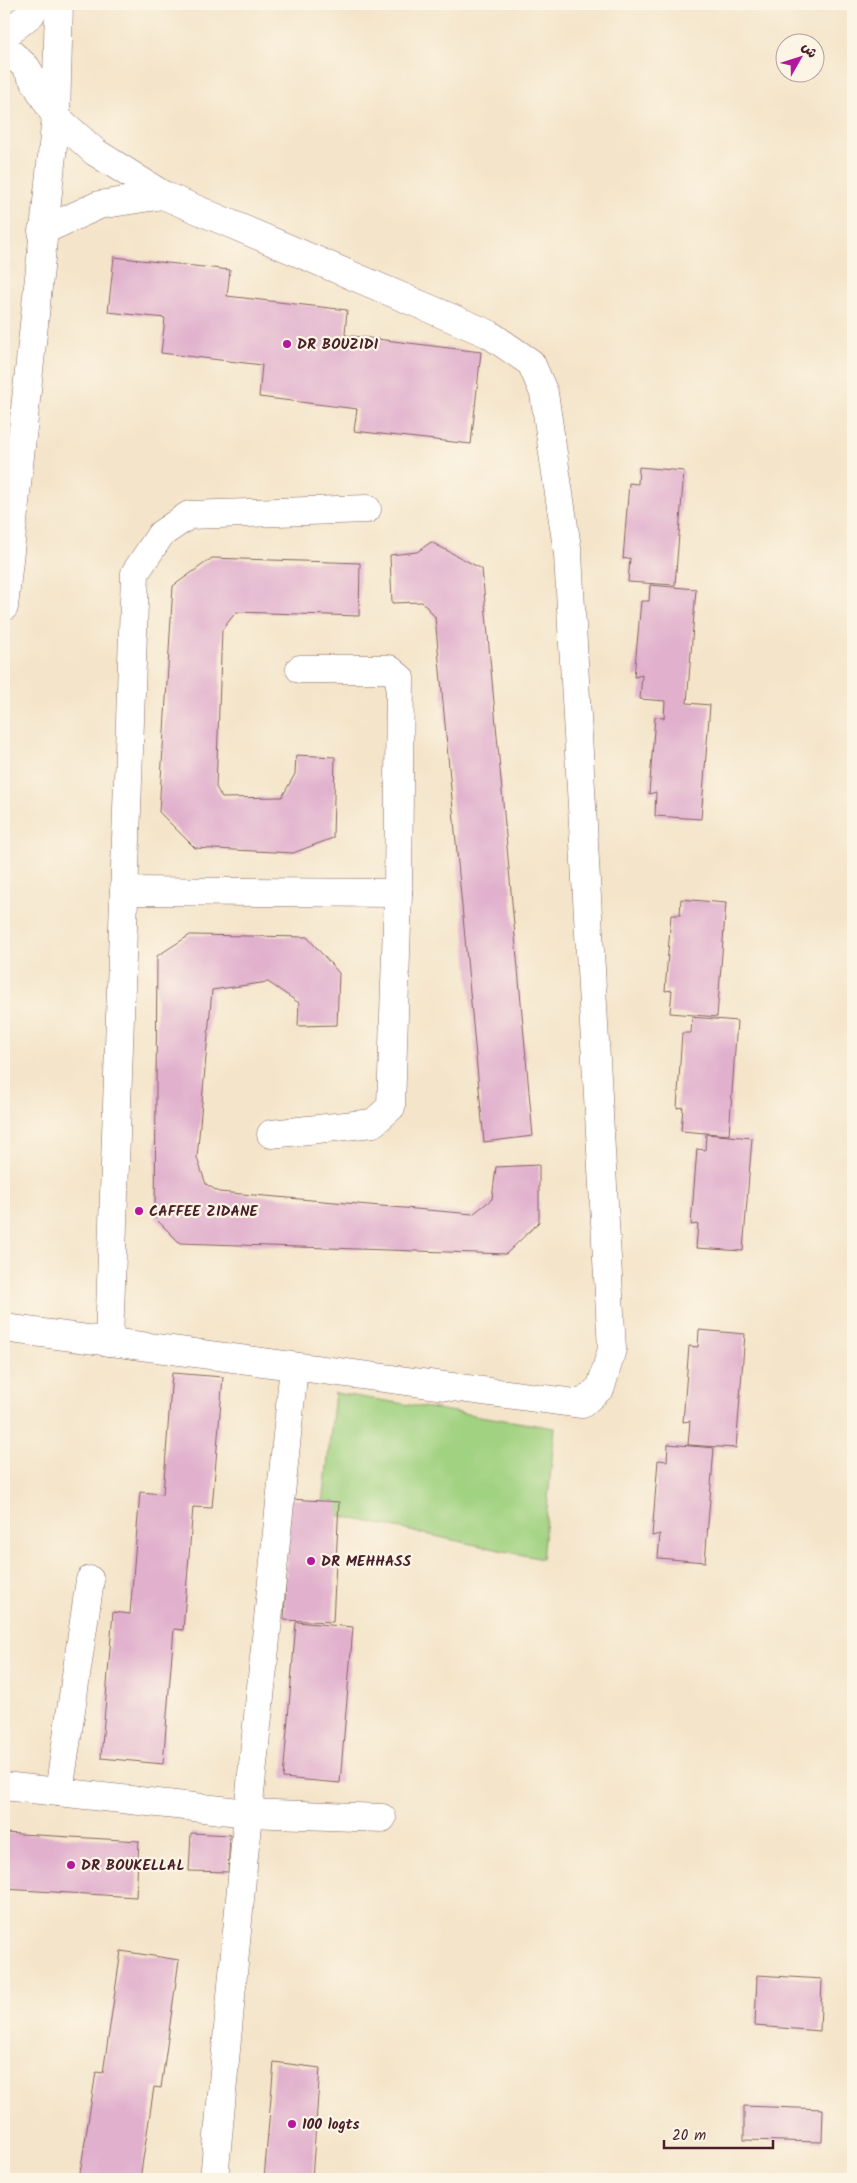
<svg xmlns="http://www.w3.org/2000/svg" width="857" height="2183" font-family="Kalam,'Playpen Sans Arabic',sans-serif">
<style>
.green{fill:#a1d281;stroke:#767856}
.building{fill:#e1b0cd}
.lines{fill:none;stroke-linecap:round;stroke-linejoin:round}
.minor-casing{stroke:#866463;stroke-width:29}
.major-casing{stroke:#866463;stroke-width:29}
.minor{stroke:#fff;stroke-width:28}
.major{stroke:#fff;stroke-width:28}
.poi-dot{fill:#b5179e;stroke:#fcf5e5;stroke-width:2}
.labels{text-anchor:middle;stroke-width:4.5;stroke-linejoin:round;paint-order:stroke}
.poi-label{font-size:15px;font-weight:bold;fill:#4a1f2b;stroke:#fcf5e5;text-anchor:start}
</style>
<rect width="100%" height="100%" fill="#fcf5e5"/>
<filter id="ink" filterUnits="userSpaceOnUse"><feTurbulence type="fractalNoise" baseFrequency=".02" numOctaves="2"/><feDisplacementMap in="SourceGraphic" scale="10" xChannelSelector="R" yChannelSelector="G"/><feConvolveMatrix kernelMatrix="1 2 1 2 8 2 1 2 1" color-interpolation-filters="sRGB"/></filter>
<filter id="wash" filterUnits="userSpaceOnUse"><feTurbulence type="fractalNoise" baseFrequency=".0096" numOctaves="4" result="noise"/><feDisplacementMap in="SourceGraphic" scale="20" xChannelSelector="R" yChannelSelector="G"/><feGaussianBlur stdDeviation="1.12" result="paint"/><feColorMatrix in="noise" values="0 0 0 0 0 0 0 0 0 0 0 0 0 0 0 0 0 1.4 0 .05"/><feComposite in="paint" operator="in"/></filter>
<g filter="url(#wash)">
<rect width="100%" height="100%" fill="#f4e5ca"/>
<polygon class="green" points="335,1393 555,1428 542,1559 322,1512"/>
<g id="blocks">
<g class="building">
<polygon points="114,257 230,270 227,296 347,310 345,335 481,352 471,444 354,431 357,409 259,397 262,365 161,353 165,318 108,312"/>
<polygon points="639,467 684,471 675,585 628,582 630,558 623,559 629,483 638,484"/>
<polygon points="431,542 482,569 533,1136 484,1142 435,617 422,602 392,603 390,555 417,552"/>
<polygon points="212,558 360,563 359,616 236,612 222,630 216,787 222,798 282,797 295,774 296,755 335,757 333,838 293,853 195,848 159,812 173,586"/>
<polygon points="650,585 696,589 687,703 710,705 701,819 655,816 656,792 649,794 655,717 664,718 665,701 640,699 642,675 634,677 641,601 649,601"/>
<polygon points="681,899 726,903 717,1017 670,1013 672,990 665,991 671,915 680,915"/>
<polygon points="190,935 307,937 339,973 337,1025 298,1026 299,1003 268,982 212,990 197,1158 206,1184 219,1192 473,1214 492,1199 496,1167 539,1165 539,1222 506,1254 180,1243 155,1218 157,956"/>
<polygon points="692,1017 737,1021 729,1135 681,1131 683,1107 677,1108 682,1033 691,1033"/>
<polygon points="706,1134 752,1138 743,1251 696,1248 698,1224 691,1225 697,1149 705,1150"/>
<polygon points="699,1330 745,1334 736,1448 688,1445 690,1421 683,1422 689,1346 698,1347"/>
<polygon points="172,1373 223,1377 212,1508 193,1507 183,1630 174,1629 163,1764 101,1758 113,1612 130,1614 140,1492 163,1494"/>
<polygon points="668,1444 714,1448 705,1562 658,1558 660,1534 652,1536 658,1460 667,1461"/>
<polygon points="290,1499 339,1502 333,1622 284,1620"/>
<polygon points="296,1622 353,1627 340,1783 283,1778"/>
<polygon points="4,1833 139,1841 136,1897 4,1889"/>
<polygon points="191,1833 230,1835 228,1872 189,1871"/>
<polygon points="852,1902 853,1902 853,1934 850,1933"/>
<polygon points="121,1951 179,1960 161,2088 154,2087 140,2179 79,2179 96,2072 103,2073"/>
<polygon points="757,1975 822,1979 820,2031 755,2026"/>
<polygon points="274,2062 320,2068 312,2179 264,2179"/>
<polygon points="744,2106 823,2109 822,2142 744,2140"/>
</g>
</g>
</g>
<g filter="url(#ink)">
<use href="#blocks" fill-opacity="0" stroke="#866463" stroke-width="1"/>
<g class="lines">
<g class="minor-casing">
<g id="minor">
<polyline points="4,29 11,30 31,14 36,4"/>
<polyline points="4,47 26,67 56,117 95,152 163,195 99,205 42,231"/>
<polyline points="124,891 398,893"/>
<polyline points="271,1134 373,1123 391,1107 398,893 400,678 389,669 300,669"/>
<polyline points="4,1328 582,1404 601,1387 612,1349 568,554 544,393 531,363 489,334 163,195"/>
<polyline points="109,1342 135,573 161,534 189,515 367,509"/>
<polyline points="4,1786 248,1813 382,1818"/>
<polyline points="59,1792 90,1580"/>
<polyline points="214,2179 248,1813 294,1367"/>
</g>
</g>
<g class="major-casing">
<polyline id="major" points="4,607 56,117 59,4"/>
</g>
<use href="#minor" class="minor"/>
<use href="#major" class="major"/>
</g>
</g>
<g class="poi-dot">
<circle cx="287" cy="344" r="5"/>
<circle cx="139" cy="1211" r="5"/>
<circle cx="311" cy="1561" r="5"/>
<circle cx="71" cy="1865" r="5"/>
<circle cx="292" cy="2124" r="5"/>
</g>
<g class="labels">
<g class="poi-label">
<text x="297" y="349">DR BOUZIDI</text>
<text x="149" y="1216">CAFFEE ZIDANE</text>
<text x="321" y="1566">DR MEHHASS</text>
<text x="81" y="1870">DR BOUKELLAL</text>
<text x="302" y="2129">100 logts</text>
</g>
</g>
<rect width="857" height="2183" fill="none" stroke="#fcf5e5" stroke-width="20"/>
<g transform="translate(800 58) rotate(51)"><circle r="24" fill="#fcf5e5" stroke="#b59f9b"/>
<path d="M0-4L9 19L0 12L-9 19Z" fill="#b5179e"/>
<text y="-8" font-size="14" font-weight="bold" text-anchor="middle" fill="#4a1f2b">ش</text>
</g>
<path d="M664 2140v8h109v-8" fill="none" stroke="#4a1f2b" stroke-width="2.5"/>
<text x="672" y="2140" font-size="15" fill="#4a1f2b" stroke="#fcf5e5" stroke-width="4" paint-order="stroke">20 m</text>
</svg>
